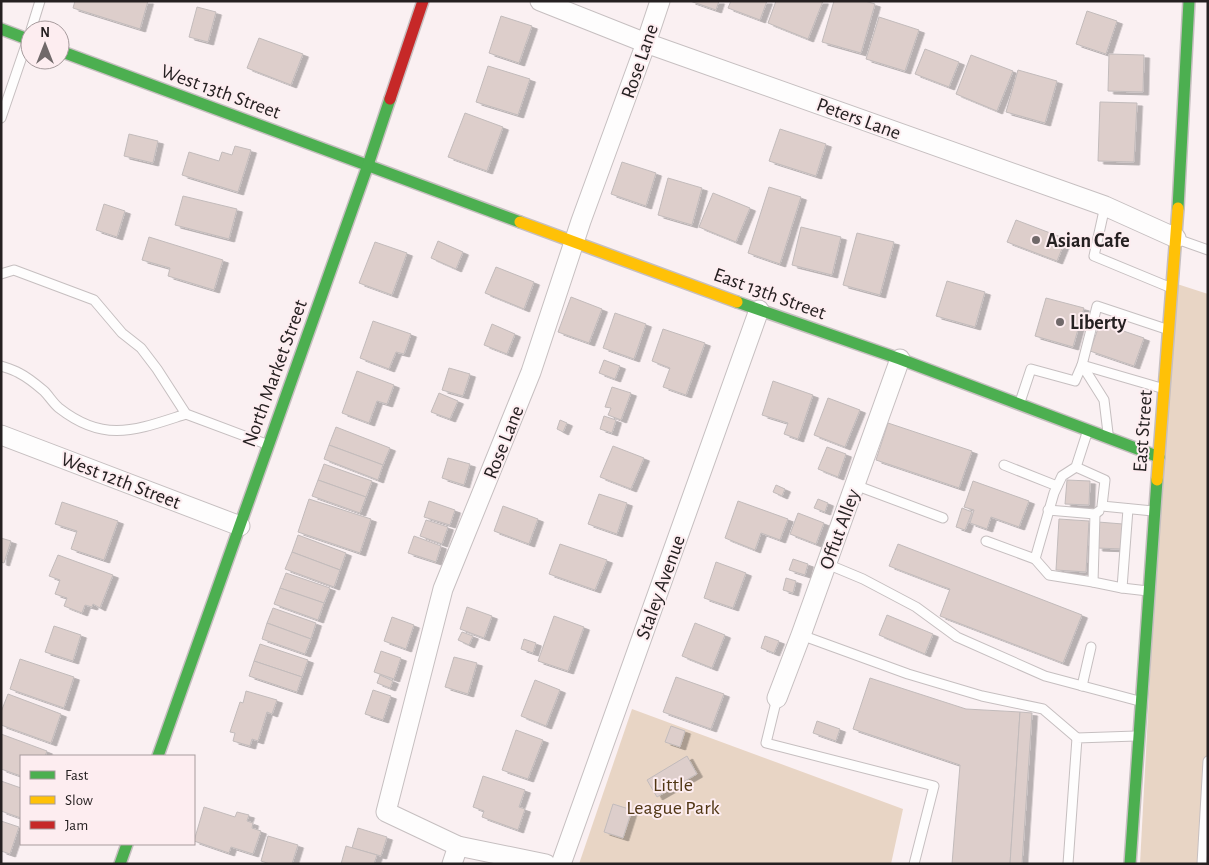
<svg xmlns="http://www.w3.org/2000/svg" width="1209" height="865" font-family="'Alegreya Sans',sans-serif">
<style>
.green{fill:#e8d5c5}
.building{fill:#ddcecb;stroke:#c2bbbb;filter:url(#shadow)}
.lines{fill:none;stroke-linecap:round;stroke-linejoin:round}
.lane-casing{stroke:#c6bfc0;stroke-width:11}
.street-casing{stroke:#c6bfc0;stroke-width:21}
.fast-casing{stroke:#c6bfc0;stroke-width:14}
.slow-casing{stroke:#c6bfc0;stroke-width:14}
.jam-casing{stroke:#c6bfc0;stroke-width:14}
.lane{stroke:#fefdfd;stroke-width:9}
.street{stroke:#fefdfd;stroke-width:19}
.fast{stroke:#4caf50;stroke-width:11}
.slow{stroke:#ffc107;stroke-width:11}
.jam{stroke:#c62828;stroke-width:11}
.poi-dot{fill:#70696a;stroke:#fdedf0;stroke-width:2}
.labels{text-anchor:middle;stroke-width:4;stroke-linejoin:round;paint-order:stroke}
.street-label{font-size:20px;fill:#252021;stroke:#fdedf0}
.poi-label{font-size:20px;font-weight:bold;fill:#252021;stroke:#fdedf0;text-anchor:start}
.park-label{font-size:20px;fill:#503614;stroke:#fdedf0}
</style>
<defs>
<filter id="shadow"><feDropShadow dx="5.5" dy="3" stdDeviation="0" flood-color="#0004"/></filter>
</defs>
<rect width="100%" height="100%" fill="#faf0f2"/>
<g class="green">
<polygon points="1171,282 1208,294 1208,864 1140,864"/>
<polygon points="632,709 903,809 891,864 579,864"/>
</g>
<g class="building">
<polygon points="75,1 148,1 140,29 73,8"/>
<polygon points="690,1 719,1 716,10"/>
<polygon points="731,1 767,1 760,20 728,8"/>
<polygon points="776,1 823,1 808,39 768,23"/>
<polygon points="834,1 865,1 875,4 861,53 822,42"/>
<polygon points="197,7 216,12 208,42 189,37"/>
<polygon points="1087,11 1117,21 1106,54 1076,44"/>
<polygon points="501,16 532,26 519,63 489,53"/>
<polygon points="879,17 919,30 905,71 866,59"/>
<polygon points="259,38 303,54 291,85 247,68"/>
<polygon points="925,49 959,62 949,87 915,74"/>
<polygon points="1109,54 1144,55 1143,92 1108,91"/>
<polygon points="971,55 1013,71 997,111 956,94"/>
<polygon points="488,66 530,79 518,115 476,102"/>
<polygon points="1018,70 1057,81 1045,123 1006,112"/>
<polygon points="1100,102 1137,103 1134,162 1098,161"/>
<polygon points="465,113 503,127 487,171 448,157"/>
<polygon points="780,129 826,144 816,176 769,161"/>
<polygon points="129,134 158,141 153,163 124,156"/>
<polygon points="235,146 251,150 238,192 182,175 189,152 219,161 222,152 232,155"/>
<polygon points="622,162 656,173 646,206 611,194"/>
<polygon points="668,178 702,188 692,225 658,215"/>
<polygon points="769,187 801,197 780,264 748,253"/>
<polygon points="713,193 750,208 736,242 699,227"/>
<polygon points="183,196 237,209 229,239 175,225"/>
<polygon points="104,204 125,211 117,237 96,230"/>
<polygon points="1016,220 1066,239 1057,261 1007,242"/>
<polygon points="801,227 841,237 832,275 792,265"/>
<polygon points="857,233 894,242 880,295 843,285"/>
<polygon points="149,237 223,260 214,290 168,276 170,268 142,260"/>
<polygon points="438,241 463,252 456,269 431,258"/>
<polygon points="375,242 407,253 392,295 359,283"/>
<polygon points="496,267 534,282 524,309 485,293"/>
<polygon points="947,281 985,292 975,327 936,316"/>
<polygon points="571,297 602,309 589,343 558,332"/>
<polygon points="1046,298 1084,308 1073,347 1035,336"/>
<polygon points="615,313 646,324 634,359 603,348"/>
<polygon points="373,321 411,334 404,354 396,352 389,369 360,358"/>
<polygon points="1100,323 1144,338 1134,366 1090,351"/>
<polygon points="492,324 515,334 507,354 484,345"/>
<polygon points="663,329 705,343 686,395 663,387 670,368 652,361"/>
<polygon points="604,360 620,366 615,379 599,373"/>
<polygon points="449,368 470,374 463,396 442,390"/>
<polygon points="357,371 394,385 387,404 377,401 369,423 342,413"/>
<polygon points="773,381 813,395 798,439 784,434 788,423 762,415"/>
<polygon points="612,387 631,393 621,420 608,415 611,408 605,407"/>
<polygon points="439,393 458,401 450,419 431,412"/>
<polygon points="828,398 860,410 845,447 814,435"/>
<polygon points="604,416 616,420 612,433 600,429"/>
<polygon points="560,420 567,423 563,432 557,429"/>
<polygon points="888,423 972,451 959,488 876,460"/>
<polygon points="336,427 390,448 383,465 329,445"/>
<polygon points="329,445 383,465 378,480 324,459"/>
<polygon points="613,446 644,458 631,489 600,477"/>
<polygon points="827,447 846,454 838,477 818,469"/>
<polygon points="448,458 470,464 464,485 442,478"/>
<polygon points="324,464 372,481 366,497 318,480"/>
<polygon points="318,480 366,497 360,513 312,496"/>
<polygon points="1067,480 1090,481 1089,505 1065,504"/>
<polygon points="973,481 1029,501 1019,527 991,517 987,529 970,523 974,510 964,507"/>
<polygon points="776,485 785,489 782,496 773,492"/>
<polygon points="599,494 627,503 617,534 588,524"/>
<polygon points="309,499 371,519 360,553 298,532"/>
<polygon points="818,499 828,503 825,512 814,508"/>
<polygon points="429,501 455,510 450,525 424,517"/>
<polygon points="738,501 788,519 780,540 761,533 755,550 725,538"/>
<polygon points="62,502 118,521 104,560 71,549 77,531 55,524"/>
<polygon points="503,506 538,519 529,544 494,531"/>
<polygon points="962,508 972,512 965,530 956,527"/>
<polygon points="798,513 824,523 816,544 790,534"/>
<polygon points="1059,519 1089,521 1086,572 1056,570"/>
<polygon points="426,520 448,527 442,544 420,536"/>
<polygon points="1098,522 1123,524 1122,549 1097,548"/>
<polygon points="298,535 346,553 340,570 292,552"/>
<polygon points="414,536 441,546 436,562 408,553"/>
<polygon points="1,538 11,541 4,563 1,562"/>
<polygon points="560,544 607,560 595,590 549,574"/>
<polygon points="898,544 1082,615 1063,663 940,616 950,589 936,584 889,566"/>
<polygon points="292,552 340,570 334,587 285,569"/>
<polygon points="58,555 113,575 100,608 93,604 92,607 85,605 82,613 64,606 67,598 55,594 60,580 49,576"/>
<polygon points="793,559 808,564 805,575 789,570"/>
<polygon points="716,562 746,573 733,608 704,598"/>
<polygon points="286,573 330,588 324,603 280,588"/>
<polygon points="786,578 796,581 793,593 783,590"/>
<polygon points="280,588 324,603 318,620 274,604"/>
<polygon points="467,607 492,616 484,638 460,629"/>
<polygon points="273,608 316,623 311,639 267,623"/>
<polygon points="887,615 933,634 925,654 879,635"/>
<polygon points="554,616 584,627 568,671 538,661"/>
<polygon points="392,617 414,625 406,649 384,641"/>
<polygon points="267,623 311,639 305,654 262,639"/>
<polygon points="695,623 725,635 712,668 682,656"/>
<polygon points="54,626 81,635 73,661 45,652"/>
<polygon points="462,632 473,636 469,645 458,640"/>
<polygon points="765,636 779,641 774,653 761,648"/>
<polygon points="524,639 536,643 533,653 521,649"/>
<polygon points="260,644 308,660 302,677 254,661"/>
<polygon points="381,651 401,658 394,679 374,672"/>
<polygon points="454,657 477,663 468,694 445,687"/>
<polygon points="20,659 74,677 64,708 10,689"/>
<polygon points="254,661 302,677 297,692 249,676"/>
<polygon points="380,675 393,681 390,688 377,683"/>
<polygon points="676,677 724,694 711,729 663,712"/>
<polygon points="870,678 966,709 1020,712 1010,864 952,864 960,765 853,729"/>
<polygon points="535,680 560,690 546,726 521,716"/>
<polygon points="373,690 391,696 383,720 365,714"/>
<polygon points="246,691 277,700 272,714 267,712 258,741 252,739 250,746 233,741 235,733 230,732 240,702 243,703"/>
<polygon points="8,694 61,714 51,743 1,725 1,712"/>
<polygon points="1020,712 1032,713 1022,864 1010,864"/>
<polygon points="817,721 840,729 836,741 813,733"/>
<polygon points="671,726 685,731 680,747 665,742"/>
<polygon points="516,730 543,740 528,779 502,770"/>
<polygon points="1,734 47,751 45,756 21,756 21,776 1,769"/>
<polygon points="687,756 697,774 657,797 647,780"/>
<polygon points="483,776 525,790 519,807 525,809 518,830 482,817 484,811 473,807"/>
<polygon points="1,781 21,788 21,818 1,811"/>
<polygon points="613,804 632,810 623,838 604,832"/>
<polygon points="204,807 235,817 237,812 249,815 247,821 253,823 252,828 261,831 253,854 231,847 229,853 194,841"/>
<polygon points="1,821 19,827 10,854 1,851"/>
<polygon points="358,828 387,837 381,856 352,848"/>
<polygon points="268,836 298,845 292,864 270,864 261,861"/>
<polygon points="346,846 377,855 374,864 341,864"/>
</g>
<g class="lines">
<g class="lane-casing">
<g id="lane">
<polyline points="31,30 40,1"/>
<polyline points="1,118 27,42"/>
<polyline points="1105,206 1094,256 1169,287"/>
<polyline points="1177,239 1208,250"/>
<polyline points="1,274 14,270 94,300 122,333 141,348 157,369 186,414 266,444"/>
<path d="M1,366c6,2 13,4 18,7 8,4 18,12 25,18 5,5 9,12 15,17 46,36 77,22 127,6"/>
<polyline points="1161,388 1082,365 1097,306 1166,329"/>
<polyline points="1020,402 1031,369 1075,381 1082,365 1104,400 1108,433"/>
<polyline points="1087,433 1076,467 1062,476 1054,493 1035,559 1049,575 1093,582 1122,588 1148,591"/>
<polyline points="1004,465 1057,486"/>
<polyline points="1076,467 1105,480 1102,506 1153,511"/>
<polyline points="855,485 943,518"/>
<polyline points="1048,510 1095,514 1099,511"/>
<polyline points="986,541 1035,559"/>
<polyline points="827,564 863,579 916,607 957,637 1045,676 1139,701"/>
<polyline points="1093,582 1095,514"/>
<polyline points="1122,588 1128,509"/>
<polyline points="801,635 908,674 982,696 1043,709 1077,738"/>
<polyline points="1082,686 1091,647"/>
<polyline points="777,698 766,743 934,786 914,864"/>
<polyline points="1068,864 1077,738 1136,736"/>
<polyline points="1202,864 1208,761"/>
</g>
</g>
<g class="street-casing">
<g id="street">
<polyline points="540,1 646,43 1105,206 1176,238"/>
<polyline points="1,435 240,526"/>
<polyline points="777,698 801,635 900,359"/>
<polyline points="452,864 458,846"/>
<polyline points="546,864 458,846 386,812 443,589 531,372 581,221 646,43 660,1"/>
<polyline points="561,864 759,310"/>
</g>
</g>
<g class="fast-casing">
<g id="fast">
<polyline points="1,29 30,40"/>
<polyline points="60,51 520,222"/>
<polyline points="1178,208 1189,1"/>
<polyline points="737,302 900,359 1159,457"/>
<polyline points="158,756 368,165 390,99"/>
<polyline points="120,864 127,844"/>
<polyline points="1130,864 1157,480"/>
</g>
</g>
<g class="slow-casing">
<g id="slow">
<polyline points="520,222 737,302"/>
<polyline points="1157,480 1178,208"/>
</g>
</g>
<g class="jam-casing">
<polyline id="jam" points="390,99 423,1"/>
</g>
<use href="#lane" class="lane"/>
<use href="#street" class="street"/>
<use href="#fast" class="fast"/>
<use href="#slow" class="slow"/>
<use href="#jam" class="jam"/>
</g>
<g class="poi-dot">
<circle cx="1036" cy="240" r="5"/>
<circle cx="1060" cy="322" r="5"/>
</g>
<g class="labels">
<g class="street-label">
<text transform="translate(639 61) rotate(-71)" y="7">Rose Lane</text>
<text transform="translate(221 91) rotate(20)" y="7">West 13th Street</text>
<text transform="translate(859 118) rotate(20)" y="7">Peters Lane</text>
<text transform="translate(770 293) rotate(20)" y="7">East 13th Street</text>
<text transform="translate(274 373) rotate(-70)" y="7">North Market Street</text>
<text transform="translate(1142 431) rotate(-86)" y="7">East Street</text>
<text transform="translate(503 442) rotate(-68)" y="7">Rose Lane</text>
<text transform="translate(121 480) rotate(21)" y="7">West 12th Street</text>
<text transform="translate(839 529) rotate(-70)" y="7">Offut Alley</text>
<text transform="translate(660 587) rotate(-70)" y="7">Staley Avenue</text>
</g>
<g class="poi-label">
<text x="1046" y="247">Asian Cafe</text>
<text x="1070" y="329">Liberty</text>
</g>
<g class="park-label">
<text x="673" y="791">Little<tspan x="673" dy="23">League Park</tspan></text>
</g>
</g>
<rect width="1209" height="865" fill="none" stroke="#252021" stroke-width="5"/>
<rect x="20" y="755" width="175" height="90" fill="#fdedf0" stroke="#a79b9d"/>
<rect x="30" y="771" width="25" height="8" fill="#4caf50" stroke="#a79b9d"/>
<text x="65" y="780" font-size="15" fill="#252021">Fast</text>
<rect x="30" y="796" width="25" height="8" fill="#ffc107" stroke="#a79b9d"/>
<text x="65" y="805" font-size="15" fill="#252021">Slow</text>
<rect x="30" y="821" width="25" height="8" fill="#c62828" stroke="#a79b9d"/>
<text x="65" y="830" font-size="15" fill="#252021">Jam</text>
<g transform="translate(45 45)"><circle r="24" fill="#fdedf0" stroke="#a79b9d"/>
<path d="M0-4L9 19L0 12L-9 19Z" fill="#70696a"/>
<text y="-8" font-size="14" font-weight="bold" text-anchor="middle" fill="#252021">N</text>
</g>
</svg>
